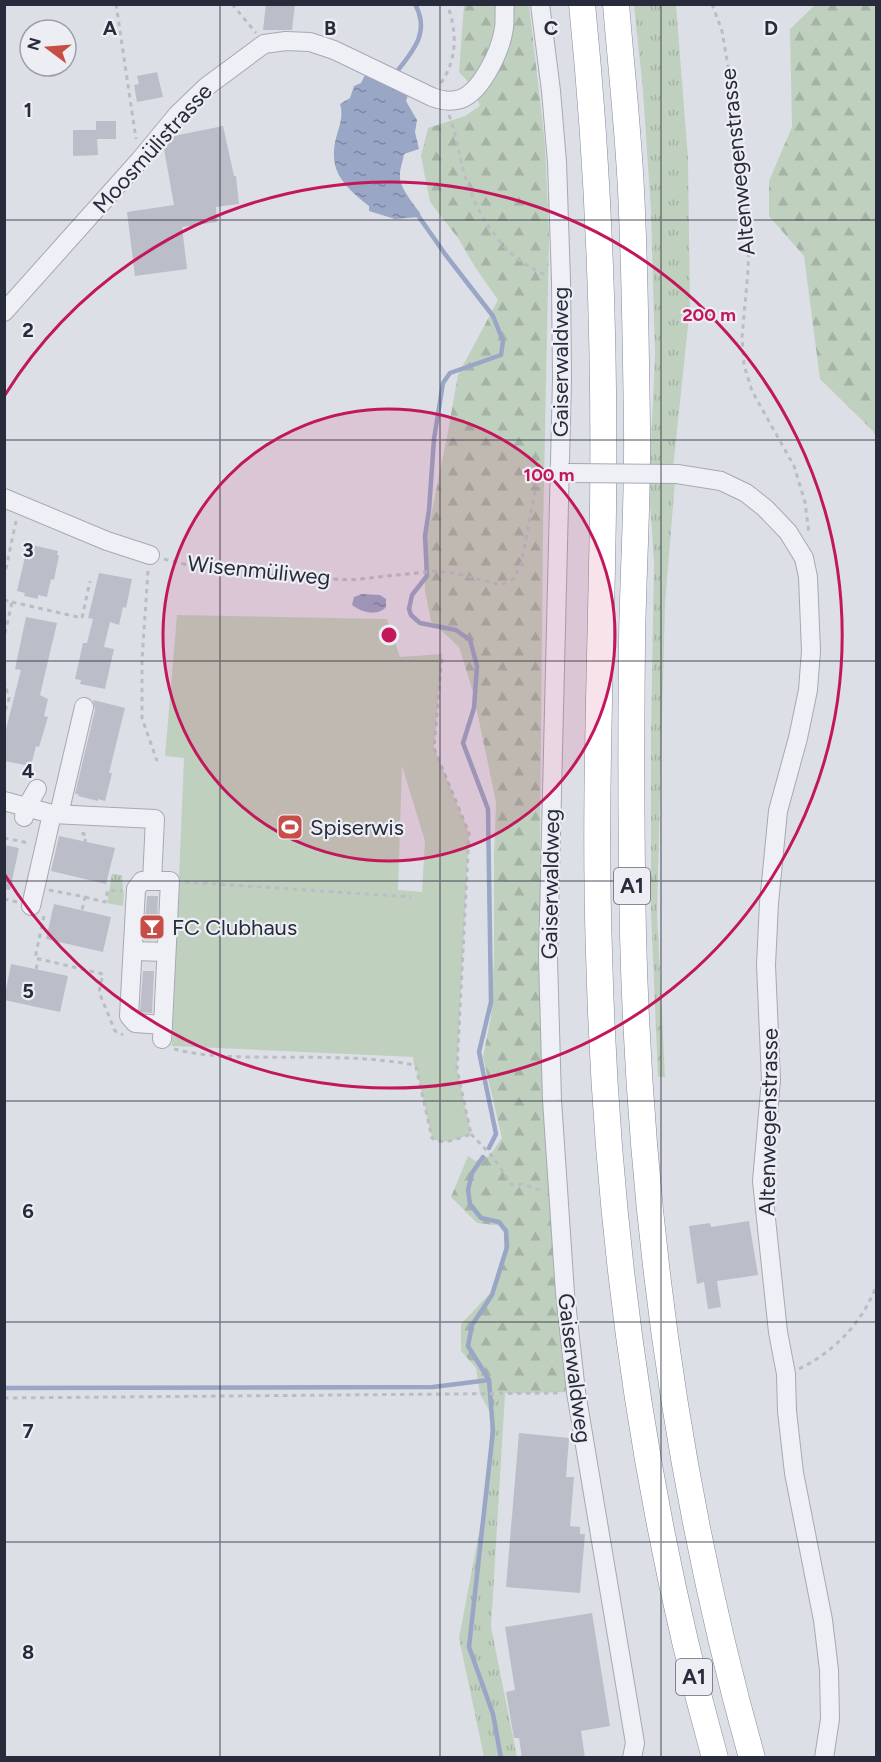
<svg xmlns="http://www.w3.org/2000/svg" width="881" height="1762" font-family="Figtree,sans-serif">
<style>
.grass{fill:url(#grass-tufts)}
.forest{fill:url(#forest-firs)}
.garden{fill:#bfd0bf;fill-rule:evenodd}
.water{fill:url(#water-ripples)}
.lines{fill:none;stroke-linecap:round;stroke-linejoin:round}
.stream{stroke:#99a6c5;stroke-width:4.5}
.building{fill:#bbbdc9}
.minor-casing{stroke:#a6a9b3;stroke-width:20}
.highway-casing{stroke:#858a9c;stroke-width:27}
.path{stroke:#bbbdc5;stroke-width:3;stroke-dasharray:4.5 4.5;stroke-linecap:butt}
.minor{stroke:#eff0f5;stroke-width:18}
.highway{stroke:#fff;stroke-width:26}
.minor-bridge-casing{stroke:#a6a9b3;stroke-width:20;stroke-linecap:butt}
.minor-bridge{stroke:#eff0f5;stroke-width:18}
.grid{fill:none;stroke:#272b3c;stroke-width:1.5;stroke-opacity:0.55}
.ring{fill:none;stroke:#c2185b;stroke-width:3}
.labels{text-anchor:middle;stroke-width:4.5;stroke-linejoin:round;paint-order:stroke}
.shield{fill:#eceef4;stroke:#626673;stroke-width:1.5}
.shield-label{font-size:21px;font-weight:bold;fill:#272b3c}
.street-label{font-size:22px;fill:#272b3c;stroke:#eceef4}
.poi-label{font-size:22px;fill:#272b3c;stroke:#eceef4;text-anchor:start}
.grid-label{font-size:20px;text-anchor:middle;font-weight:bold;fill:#272b3c;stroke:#eceef4;stroke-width:4.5;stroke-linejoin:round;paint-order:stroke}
.centre{fill:#c2185b;stroke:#eceef4;stroke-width:3}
.ring-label{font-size:18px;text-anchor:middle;font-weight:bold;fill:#c2185b;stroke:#eceef4;stroke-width:4.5;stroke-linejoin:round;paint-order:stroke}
</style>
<defs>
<pattern id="grass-tufts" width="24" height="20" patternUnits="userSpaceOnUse" patternTransform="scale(1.5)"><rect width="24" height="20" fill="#bfd0bf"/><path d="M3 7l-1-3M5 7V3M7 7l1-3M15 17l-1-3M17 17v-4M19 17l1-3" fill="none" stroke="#a4b3a5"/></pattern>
<pattern id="forest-firs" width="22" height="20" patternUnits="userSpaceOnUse" patternTransform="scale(1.5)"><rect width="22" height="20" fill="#bfd0bf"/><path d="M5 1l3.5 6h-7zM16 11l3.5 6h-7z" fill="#a4b3a5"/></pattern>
<pattern id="water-ripples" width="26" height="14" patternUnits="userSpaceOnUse" patternTransform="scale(1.5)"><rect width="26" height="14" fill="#99a6c5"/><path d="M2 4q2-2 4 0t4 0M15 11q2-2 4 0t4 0" fill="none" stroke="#7d87a1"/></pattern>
</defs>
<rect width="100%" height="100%" fill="#dddfe6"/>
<g class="grass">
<polygon points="634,5 676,5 688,158 690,306 672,478 675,481 665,604 657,911 665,1077 658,1077 651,912 651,733 654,563 649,486 655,355 651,211 643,91"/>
<polygon points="112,874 122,875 123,890 124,892 123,906 107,903"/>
<polygon points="480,1394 505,1394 491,1627 517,1757 484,1757 459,1638 487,1491 491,1414"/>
</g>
<g class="forest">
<polygon points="816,4 876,5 876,437 873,431 820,379 804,256 769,216 769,181 792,127 790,29"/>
<polygon points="464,5 529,5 545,144 549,236 543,533 540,834 544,1082 557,1291 565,1377 569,1392 480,1394 476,1368 461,1351 461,1324 495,1288 504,1253 504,1226 477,1223 451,1197 468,1156 475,1161 489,1156 502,1138 483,1057 491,1016 494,959 494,856 496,802 473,692 459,647 431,621 425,591 424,550 447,437 458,375 498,300 475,267 458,238 430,202 421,156 428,128 465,116 480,106 472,86 459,72"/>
</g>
<path class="garden" d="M177,615l210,4 13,38 42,-3 -8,94 35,85 -12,236 14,65c-12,4 -27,12 -39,4l-16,-71 -2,-2 -1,-8 -241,-11 12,-288 -19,-2zM402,766l23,75 -3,51 -24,-2z"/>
<g class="water">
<path d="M365,75l43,20 -2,6 11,19 -2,12 4,17 -15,5c-1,7 -4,14 -4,20 -2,12 13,29 20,39v4l-25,2 -26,-8v-5c-28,-22 -43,-38 -31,-75 3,-10 5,-17 2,-27l10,-6 4,-12 7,-3z"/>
<path d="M362,594l18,1 6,4v8c-9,10 -25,5 -34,-2l2,-8z"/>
</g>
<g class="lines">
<g class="stream">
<path d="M395,74c17,-22 36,-41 20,-70"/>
<polyline points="417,214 445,254 493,316 503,341 501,355 450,373 443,383 434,439 429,510 425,536 427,576 412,595 409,609 411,615 420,623 456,630 470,640 477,666 474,708 463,743 488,809 491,1002 479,1052 496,1134 489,1148"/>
<polyline points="483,1157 472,1173 468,1190 470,1204 481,1218 499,1222 506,1231 507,1247 492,1295 472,1325 468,1346 489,1380 493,1431 469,1647 493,1714 501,1758"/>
<polyline points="4,1388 433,1387 489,1380"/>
</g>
</g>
<g class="building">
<polygon points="266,4 295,4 292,30 263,30"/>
<polygon points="157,72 163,97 137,102 134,85 139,84 137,76"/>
<polygon points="96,121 116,121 116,139 97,139 98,155 73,156 73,130 96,130"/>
<polygon points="223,126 234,176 236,176 239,204 216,207 217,222 182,227 187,269 135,276 127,212 174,205 164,149 174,136"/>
<polygon points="28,544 58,551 57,555 59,555 54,580 51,579 47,597 38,595 38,599 24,596 25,593 17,591"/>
<polygon points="99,573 132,579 126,608 123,607 119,625 110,622 104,647 114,649 105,689 80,684 81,680 75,679 83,643 87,643 93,619 88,618"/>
<polygon points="26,617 57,623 40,695 48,699 44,716 48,717 39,747 36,746 31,766 4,761 4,737 21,670 15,669"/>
<polygon points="93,700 125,708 109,773 112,773 105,801 98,799 98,801 78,796 79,794 75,794 95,710"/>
<polygon points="59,836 115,848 106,884 51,871"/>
<polygon points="4,845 19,848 10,890 4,889"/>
<polygon points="147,896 158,896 156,940 144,940"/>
<polygon points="54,904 111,917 103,952 46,939"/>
<polygon points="11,964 68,976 60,1012 4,1000"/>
<polygon points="143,971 154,971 152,1013 140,1012"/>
<polygon points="749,1221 758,1275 717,1281 721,1307 708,1309 704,1282 697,1284 689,1226 710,1223 711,1227"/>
<polygon points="519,1433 569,1438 566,1477 574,1477 570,1526 580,1527 580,1534 585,1534 580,1593 506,1587"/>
<polygon points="592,1613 610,1726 581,1731 585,1758 522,1758 519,1738 514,1738 506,1692 515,1690 505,1627"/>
</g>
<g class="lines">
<g class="minor-casing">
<g id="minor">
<polyline points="540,4 551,91 557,162 561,280 562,379 548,958 552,1100 565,1293 576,1392 635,1743 632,1758"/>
<path d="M4,312l135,-151 38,-46 29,-28 58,-43 22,-3 24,1 24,8 98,47c8,3 15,5 24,3 24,-3 45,-50 48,-72 1,-7 0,-16 1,-24"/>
<polyline points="677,474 721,481 746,493 765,508 788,532 804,558 808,577 811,651 808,690 798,738 778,811 769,903 766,965 771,1080 762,1181 778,1332 786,1374 787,1411 794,1473 823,1620 829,1670 830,1719 824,1758"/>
<polyline points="4,498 107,541 150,555"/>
<polyline points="4,801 52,814 155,819 152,881"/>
<polyline points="59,814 84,707"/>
<polyline points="24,817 26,808 37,789"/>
<polyline points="31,906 52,814"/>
<polyline points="133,951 166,952"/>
<polyline points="162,1039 163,1025 170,881 142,881 136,889 129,1016 135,1023 163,1025"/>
</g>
</g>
<g class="highway-casing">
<g id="highway">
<path d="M582,4c17,168 23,336 21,505 -2,148 -9,296 -4,443 7,272 43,544 116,806"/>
<path d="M616,4c5,62 12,124 15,186 4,79 5,160 6,239 1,71 -4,142 -5,213 -1,97 -1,195 1,293 7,276 44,556 119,823"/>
</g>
</g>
<g class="path">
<polyline points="116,4 136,139"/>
<polyline points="232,4 256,33"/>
<polyline points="712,4 722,31 728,66 749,231 748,271 742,337 744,365 752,391 794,466 805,502 809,534"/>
<path d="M441,83c17,-25 16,-52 6,-79"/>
<path d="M449,115c7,18 9,36 14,54 9,34 31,75 62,95 6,4 13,7 20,11"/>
<polyline points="164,559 188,565 240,573 350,580 435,571 454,573 501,585 513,579 521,565 536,486 541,474 544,472"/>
<polyline points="148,571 142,660 142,718 157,761"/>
<polyline points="4,578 16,521"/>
<polyline points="4,600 12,602 4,638"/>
<polyline points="12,602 82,618 90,581"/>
<polyline points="4,680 9,699 4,713"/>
<polyline points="83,832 83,834 86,835 85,842"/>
<polyline points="4,838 29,843"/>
<polyline points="185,882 411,897"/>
<polyline points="49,890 85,897 82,910"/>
<polyline points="85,897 105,902 108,890 122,891"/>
<polyline points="4,899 17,902"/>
<polyline points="44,916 35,958 103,974 99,992 115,1031 123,1035"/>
<polyline points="36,969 39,959"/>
<path d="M174,1049c27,7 55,8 82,8 53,1 106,-2 158,8l2,2 16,71c12,8 27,0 39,-4l-14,-65 12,-236 -35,-85 8,-94"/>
<polyline points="471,1134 492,1156 512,1185 522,1184 543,1191"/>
<path d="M799,1369c36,-18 62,-45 77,-82"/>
<polyline points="4,1398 562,1393"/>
</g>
<use href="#minor" class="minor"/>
<use href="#highway" class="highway"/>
<g class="minor-bridge-casing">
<polyline id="minor-bridge" points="568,473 677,474"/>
</g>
<use href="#minor-bridge" class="minor-bridge"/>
</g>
<path class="grid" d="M220,4v1754M440,4v1754M661,4v1754M4,220h872M4,440h872M4,661h872M4,881h872M4,1101h872M4,1322h872M4,1542h872"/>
<circle cx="389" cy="635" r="226" fill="#c2185b" fill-opacity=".12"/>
<g class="ring">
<circle cx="389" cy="635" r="226"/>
<path d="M5 395A453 453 0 1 1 5 875"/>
</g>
<defs>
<g id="stadium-square" transform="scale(1.35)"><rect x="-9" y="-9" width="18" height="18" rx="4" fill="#c74d46" stroke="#eceef4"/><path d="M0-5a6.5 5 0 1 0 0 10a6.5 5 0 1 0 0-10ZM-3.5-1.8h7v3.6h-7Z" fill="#fff"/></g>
<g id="bar-square" transform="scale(1.35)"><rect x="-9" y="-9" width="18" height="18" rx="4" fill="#c74d46" stroke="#eceef4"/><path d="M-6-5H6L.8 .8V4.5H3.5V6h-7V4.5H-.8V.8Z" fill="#fff"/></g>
</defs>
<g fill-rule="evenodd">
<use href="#stadium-square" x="290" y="827"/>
<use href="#bar-square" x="152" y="927"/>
</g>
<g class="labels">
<g class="shield">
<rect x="614" y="868" width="36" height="36" rx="4.5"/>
<rect x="676" y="1659" width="36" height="36" rx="4.5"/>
</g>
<g class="shield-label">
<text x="632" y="893">A1</text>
<text x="694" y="1684">A1</text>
</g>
<g class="street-label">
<text transform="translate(152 148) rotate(-48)" y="8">Moosmülistrasse</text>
<text transform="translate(737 162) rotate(-96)" y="8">Altenwegenstrasse</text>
<text transform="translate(560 362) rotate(-90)" y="8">Gaiserwaldweg</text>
<text transform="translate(259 570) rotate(6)" y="8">Wisenmüliweg</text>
<text transform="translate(550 884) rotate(-89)" y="8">Gaiserwaldweg</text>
<text transform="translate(768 1122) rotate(-89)" y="8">Altenwegenstrasse</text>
<text transform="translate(575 1368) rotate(83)" y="8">Gaiserwaldweg</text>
</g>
<g class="poi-label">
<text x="310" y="835">Spiserwis</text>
<text x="172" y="935">FC Clubhaus</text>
</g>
</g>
<g class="grid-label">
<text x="110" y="35">A</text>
<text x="330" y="35">B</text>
<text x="551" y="35">C</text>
<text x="771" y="35">D</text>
<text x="28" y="117">1</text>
<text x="28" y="337">2</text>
<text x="28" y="557">3</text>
<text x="28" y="778">4</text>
<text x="28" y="998">5</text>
<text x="28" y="1218">6</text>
<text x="28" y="1438">7</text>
<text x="28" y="1659">8</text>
</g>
<circle cx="389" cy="635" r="9" class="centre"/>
<g class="ring-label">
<text x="709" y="321">200 m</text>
<text x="549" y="481">100 m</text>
</g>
<rect width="881" height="1762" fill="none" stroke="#272b3c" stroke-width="12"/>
<g transform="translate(48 48) rotate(286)"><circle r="28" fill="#eceef4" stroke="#9da0aa" stroke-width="1.5"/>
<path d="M0-4.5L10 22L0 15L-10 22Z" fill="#c74d46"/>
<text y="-9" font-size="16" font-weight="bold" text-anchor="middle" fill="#272b3c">N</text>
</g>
</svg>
